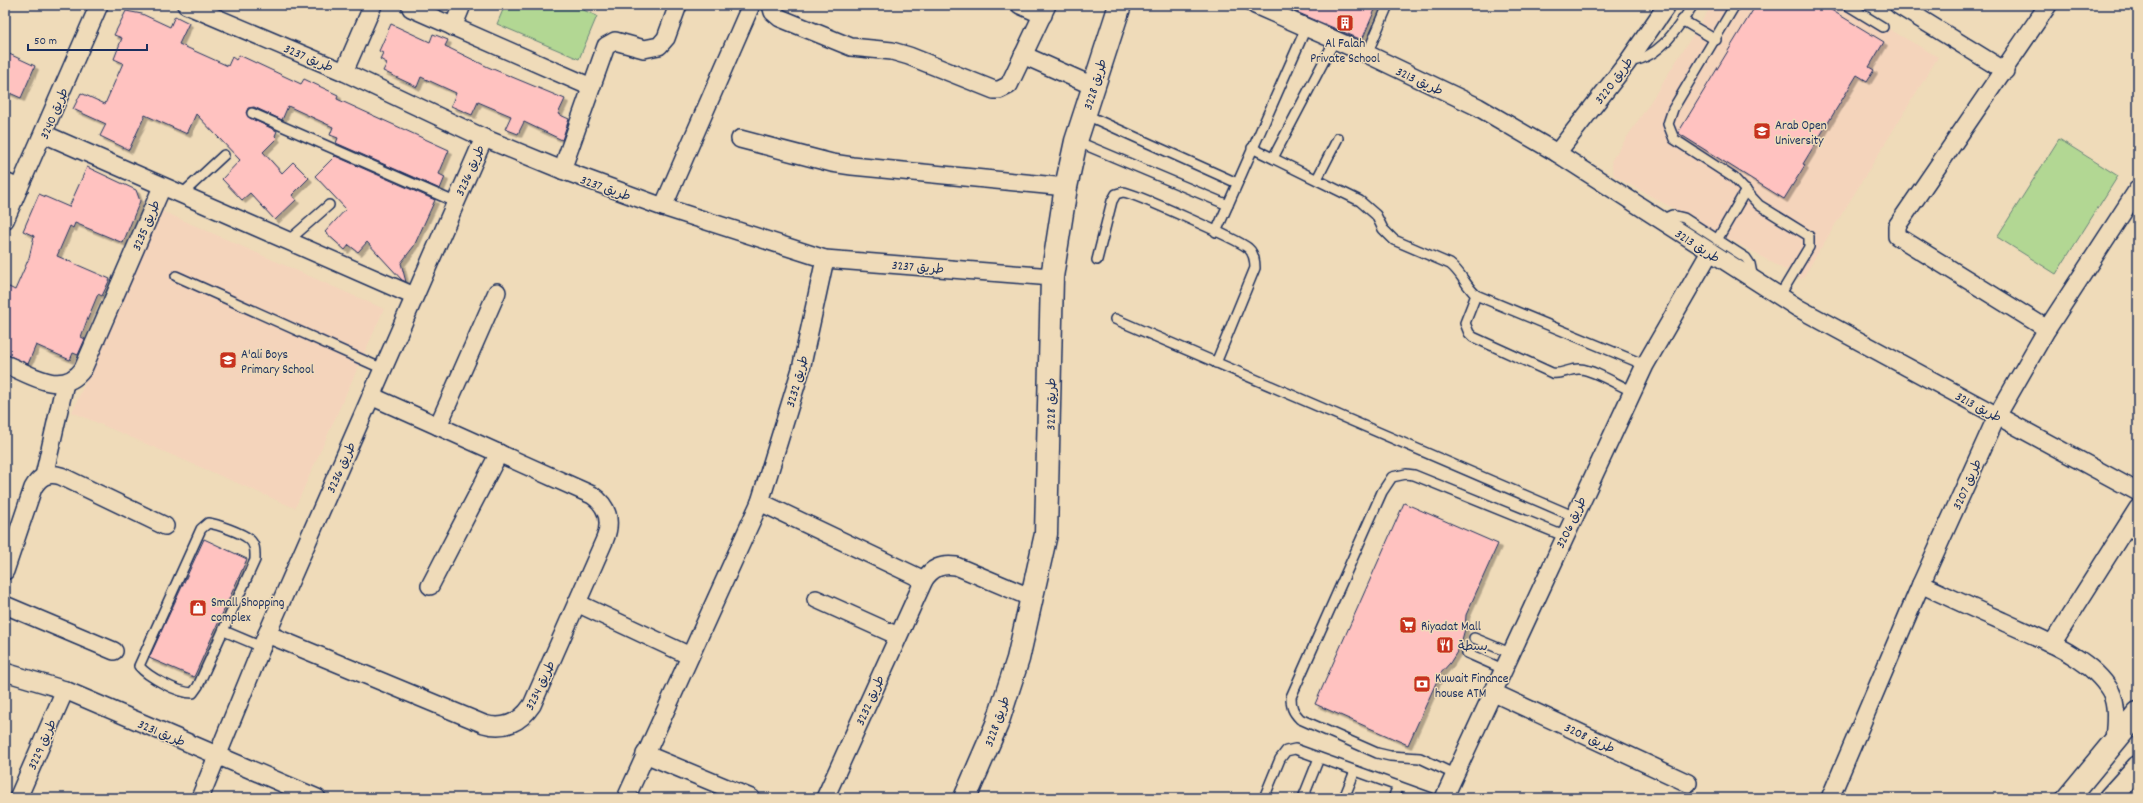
<svg xmlns="http://www.w3.org/2000/svg" width="2143" height="803" font-family="Dekko,'Playpen Sans Arabic',sans-serif">
<style>
.built{fill:#f4d4bb}
.green{fill:#b2d793;stroke:#668378}
.building{fill:#ffc2c0;stroke:#1b2f5e;filter:url(#shadow)}
.lines{fill:none;stroke-linecap:round;stroke-linejoin:round}
.lane-casing{stroke:#1b2f5e;stroke-width:12}
.street-casing{stroke:#1b2f5e;stroke-width:20}
.secondary-casing{stroke:#1b2f5e;stroke-width:25}
.lane{stroke:#efdbb9;stroke-width:9}
.street{stroke:#efdbb9;stroke-width:17}
.secondary{stroke:#efdbb9;stroke-width:22}
.labels{text-anchor:middle;stroke-width:3;stroke-linejoin:round;paint-order:stroke}
.poi-label{font-size:13px;fill:#1b2f5e;stroke:#efdbb9;text-anchor:start}
.street-label{font-size:13px;fill:#1b2f5e;stroke:#efdbb9}
</style>
<defs>
<filter id="shadow"><feDropShadow dx="3.5" dy="3.5" stdDeviation="0" flood-color="#0004"/></filter>
</defs>
<rect width="100%" height="100%" fill="#efdbb9"/>
<filter id="ink" filterUnits="userSpaceOnUse"><feTurbulence type="fractalNoise" baseFrequency=".025" numOctaves="2"/><feDisplacementMap in="SourceGraphic" scale="8" xChannelSelector="R" yChannelSelector="G"/><feConvolveMatrix kernelMatrix="1 2 1 2 8 2 1 2 1" color-interpolation-filters="sRGB"/></filter>
<g filter="url(#ink)">
<g class="built">
<polygon points="1712,5 1847,5 1938,57 1802,279 1614,176 1611,161 1651,101"/>
<polygon points="162,211 384,309 295,508 72,412"/>
</g>
<g class="green">
<polygon points="505,5 572,5 597,16 579,59 497,24"/>
<polygon points="2059,139 2118,176 2056,274 1997,237"/>
</g>
<g class="building">
<polygon points="1280,5 1377,5 1362,40"/>
<polygon points="1756,5 1823,5 1884,42 1869,67 1874,70 1867,81 1857,75 1803,164 1805,165 1784,199 1678,133"/>
<polygon points="126,11 142,14 170,27 175,16 189,23 179,44 228,66 232,57 236,60 239,55 301,84 304,79 338,95 337,99 449,150 439,174 445,177 440,189 336,143 338,138 330,135 333,127 288,106 282,120 254,107 248,108 246,113 250,118 277,131 275,136 277,138 263,152 282,173 293,162 309,178 292,195 296,200 275,220 250,193 242,200 222,179 240,160 196,114 187,134 145,115 129,150 100,136 106,124 73,109 81,93 105,104 123,63 114,59 122,38 114,35"/>
<polygon points="391,24 430,42 433,34 448,40 445,46 488,67 565,99 558,114 569,119 562,140 524,122 518,134 505,129 511,116 478,102 472,115 451,106 456,93 421,77 417,87 383,71 387,63 380,59 383,53 379,51"/>
<polygon points="5,52 35,66 21,98 5,91"/>
<polygon points="335,156 435,200 414,246 401,263 406,282 402,280 367,242 358,252 349,245 345,250 325,232 346,209 315,176"/>
<polygon points="87,167 136,190 140,201 123,243 75,223 73,228 70,226 57,256 110,279 102,296 98,294 86,323 81,337 85,339 78,355 73,353 70,360 36,345 28,364 5,354 5,285 15,290 29,258 34,236 23,231 39,194 69,207"/>
<polygon points="1404,503 1498,544 1466,615 1465,629 1460,647 1450,663 1440,674 1408,745 1315,704"/>
<polygon points="204,539 247,559 194,677 149,658"/>
</g>
<g class="lines">
<g class="lane-casing">
<g id="lane">
<polyline points="1735,5 1673,109 1668,124 1674,139 1734,178 1759,205 1809,236 1809,247 1779,297"/>
<polyline points="1847,5 1883,27"/>
<polyline points="1682,20 1716,40"/>
<polyline points="1367,54 1388,5"/>
<path d="M1628,62c32,-4 48,-32 65,-57"/>
<polyline points="252,113 455,202"/>
<polyline points="1084,114 1237,183"/>
<polyline points="1076,141 1228,205"/>
<path d="M1252,148l108,53 16,14 7,14 11,11 56,24c11,8 15,21 26,31l169,70"/>
<polyline points="1273,158 1335,40"/>
<polyline points="1317,179 1338,138"/>
<polyline points="181,195 224,155"/>
<polyline points="1661,220 1672,215 1684,218 1746,258 1750,264 1753,279"/>
<polyline points="1216,232 1306,28"/>
<polyline points="1717,240 1746,190"/>
<polyline points="288,241 329,205"/>
<path d="M1097,260l15,-59 4,-7 7,-2c11,1 116,48 125,56 6,5 7,12 7,20l-39,95"/>
<polyline points="176,276 383,369"/>
<path d="M1476,295l-11,28 4,10 4,4 79,36c10,2 18,-5 28,-4 14,1 38,16 52,22"/>
<polyline points="1115,319 1573,516"/>
<path d="M208,523c9,1 34,10 41,16 7,6 6,13 6,21l-57,126 -5,7c-15,0 -45,-16 -54,-27l62,-137z"/>
<polyline points="2125,529 2138,537"/>
<polyline points="224,631 262,647"/>
<polyline points="1474,638 1510,653"/>
<polyline points="1467,653 1503,669"/>
<path d="M1454,774l-34,-16 -30,-2 -13,-3 -77,-34c-7,-7 -9,-12 -9,-22l91,-205 10,-15 14,-3 8,1 150,61"/>
<polyline points="1264,798 1280,759 1286,751 1295,749 1431,798"/>
<polyline points="1303,798 1319,758"/>
<polyline points="1344,798 1355,771"/>
<polyline points="1393,798 1398,786"/>
</g>
</g>
<g class="street-casing">
<g id="street">
<polyline points="186,5 344,72 484,138 562,170 663,207 825,259 1052,277"/>
<polyline points="771,5 773,12 780,18 851,47 892,51 909,56 994,90 999,90 1009,85 1047,5"/>
<polyline points="1020,5 1043,15"/>
<polyline points="1255,5 1367,54 1478,107 1557,153 1798,308 2138,492"/>
<polyline points="1898,5 2005,71"/>
<polyline points="411,8 591,87"/>
<polyline points="453,27 462,5"/>
<polyline points="1023,55 1093,86"/>
<polyline points="344,72 373,5"/>
<polyline points="44,134 414,296"/>
<polyline points="740,139 832,163 852,166 1066,187"/>
<polyline points="1557,153 1627,63 1667,5"/>
<polyline points="562,170 606,46 615,41 644,49 659,46 666,38 678,5"/>
<polyline points="5,182 19,188"/>
<polyline points="663,207 751,5"/>
<polyline points="5,220 99,5"/>
<polyline points="2047,329 1897,236 1897,226 2048,5"/>
<path d="M5,364c25,10 57,34 78,5l79,-182"/>
<polyline points="438,426 497,292"/>
<polyline points="44,476 65,383"/>
<polyline points="760,502 924,580"/>
<path d="M5,571l28,-83c7,-12 15,-16 28,-12l104,50"/>
<path d="M1921,584c27,13 54,25 81,37 36,17 89,35 109,71 7,14 4,34 3,49"/>
<polyline points="430,586 499,453"/>
<polyline points="816,599 898,636"/>
<polyline points="577,603 690,656"/>
<polyline points="5,605 114,651"/>
<path d="M267,634l217,90c20,6 36,-1 48,-19l73,-166c7,-18 3,-33 -13,-44l-221,-99"/>
<polyline points="2052,644 2138,508"/>
<polyline points="5,672 65,690 317,798"/>
<polyline points="1492,692 1688,783"/>
<polyline points="645,754 751,798"/>
<polyline points="18,798 65,690"/>
<polyline points="200,798 267,634 484,138"/>
<polyline points="626,798 760,502 801,369 825,259"/>
<path d="M825,798l99,-218c8,-12 17,-16 32,-14l76,32"/>
<polyline points="1444,798 1645,365 1710,252"/>
<polyline points="1830,798 1921,584 1997,416 2047,329 2138,189"/>
</g>
</g>
<g class="secondary-casing">
<g id="secondary">
<polyline points="965,798 997,724 1018,659 1046,534 1052,277 1066,187 1076,141 1120,5"/>
<polyline points="2068,798 2138,713"/>
<polyline points="2110,798 2138,767"/>
</g>
</g>
<use href="#lane" class="lane"/>
<use href="#street" class="street"/>
<use href="#secondary" class="secondary"/>
</g>
</g>
<defs>
<g id="building-square" transform="scale(0.9)"><rect x="-9" y="-9" width="18" height="18" rx="4" fill="#c8321e" stroke="#efdbb9"/><path d="M-4-6H4V6H1V3H-1V6H-4ZM-2.5-4.3h1.7v1.8h-1.7ZM.8-4.3h1.7v1.8H.8ZM-2.5-1h1.7V.8h-1.7ZM.8-1h1.7V.8H.8Z" fill="#fff"/></g>
<g id="university-square" transform="scale(0.9)"><rect x="-9" y="-9" width="18" height="18" rx="4" fill="#c8321e" stroke="#efdbb9"/><path d="M0-5L7-2L0 1L-7-2ZM-4 1L0 2.5L4 1V4Q0 6-4 4Z" fill="#fff"/></g>
<g id="school-square" transform="scale(0.9)"><rect x="-9" y="-9" width="18" height="18" rx="4" fill="#c8321e" stroke="#efdbb9"/><path d="M0-5L7-2L0 1L-7-2ZM-4 1L0 2.5L4 1V4Q0 6-4 4Z" fill="#fff"/></g>
<g id="shop-square" transform="scale(0.9)"><rect x="-9" y="-9" width="18" height="18" rx="4" fill="#c8321e" stroke="#efdbb9"/><path d="M-5-2.5h2.3a2.7 3.5 0 0 1 5.4 0H5L5.5 6h-11ZM-1.5-2.5h3a1.5 2.3 0 0 0-3 0Z" fill="#fff"/></g>
<g id="supermarket-square" transform="scale(0.9)"><rect x="-9" y="-9" width="18" height="18" rx="4" fill="#c8321e" stroke="#efdbb9"/><path d="M-6-5.5h2.5l.6 2H6L4.5 2H-2.5L-4.4-4H-6ZM-1.5 3.2a1.3 1.3 0 1 0 .1 0ZM3 3.2a1.3 1.3 0 1 0 .1 0Z" fill="#fff"/></g>
<g id="restaurant-square" transform="scale(0.9)"><rect x="-9" y="-9" width="18" height="18" rx="4" fill="#c8321e" stroke="#efdbb9"/><path d="M-5-6h1v4h1v-4h1v4h1v-4h1v5L-1.5 .5V6h-2V.5L-5-1ZM5-6V6H3V1.5H1.5Q1.5-4 5-6Z" fill="#fff"/></g>
<g id="bank-square" transform="scale(0.9)"><rect x="-9" y="-9" width="18" height="18" rx="4" fill="#c8321e" stroke="#efdbb9"/><path d="M-6-4H6V4H-6ZM0-2.3a2.3 2.3 0 1 0 0 4.6a2.3 2.3 0 1 0 0-4.6Z" fill="#fff"/></g>
</defs>
<g fill-rule="evenodd">
<use href="#building-square" x="1345" y="23"/>
<use href="#university-square" x="1762" y="131"/>
<use href="#school-square" x="228" y="360"/>
<use href="#shop-square" x="198" y="608"/>
<use href="#supermarket-square" x="1408" y="625"/>
<use href="#restaurant-square" x="1445" y="645"/>
<use href="#bank-square" x="1422" y="684"/>
</g>
<g class="labels">
<g class="poi-label">
<text x="1345" y="47" text-anchor="middle">Al Falah<tspan x="1345" dy="15">Private School</tspan></text>
<text x="1775" y="129">Arab Open<tspan x="1775" dy="15">University</tspan></text>
<text x="241" y="358">A'ali Boys<tspan x="241" dy="15">Primary School</tspan></text>
<text x="211" y="606">Small Shopping<tspan x="211" dy="15">complex</tspan></text>
<text x="1421" y="630">Riyadat Mall</text>
<text x="1458" y="650">بسطة</text>
<text x="1435" y="682">Kuwait Finance<tspan x="1435" dy="15">house ATM</tspan></text>
</g>
<g class="street-label">
<text transform="translate(309 57) rotate(23)" y="5">طريق 3237</text>
<text transform="translate(1420 80) rotate(25)" y="5">طريق 3213</text>
<text transform="translate(1613 80) rotate(-53)" y="5">طريق 3220</text>
<text transform="translate(1094 84) rotate(-73)" y="5">طريق 3228</text>
<text transform="translate(53 113) rotate(-67)" y="5">طريق 3240</text>
<text transform="translate(469 170) rotate(-66)" y="5">طريق 3236</text>
<text transform="translate(606 187) rotate(20)" y="5">طريق 3237</text>
<text transform="translate(145 225) rotate(-67)" y="5">طريق 3235</text>
<text transform="translate(1698 245) rotate(33)" y="5">طريق 3213</text>
<text transform="translate(918 266) rotate(5)" y="5">طريق 3237</text>
<text transform="translate(796 381) rotate(-74)" y="5">طريق 3232</text>
<text transform="translate(1050 404) rotate(-89)" y="5">طريق 3228</text>
<text transform="translate(1979 406) rotate(28)" y="5">طريق 3213</text>
<text transform="translate(340 467) rotate(-66)" y="5">طريق 3236</text>
<text transform="translate(1966 484) rotate(-66)" y="5">طريق 3207</text>
<text transform="translate(1570 522) rotate(-65)" y="5">طريق 3206</text>
<text transform="translate(539 685) rotate(-64)" y="5">طريق 3234</text>
<text transform="translate(869 700) rotate(-66)" y="5">طريق 3232</text>
<text transform="translate(996 721) rotate(-70)" y="5">طريق 3228</text>
<text transform="translate(162 732) rotate(23)" y="5">طريق 3231</text>
<text transform="translate(1590 737) rotate(25)" y="5">طريق 3208</text>
<text transform="translate(41 744) rotate(-66)" y="5">طريق 3229</text>
</g>
</g>
<rect width="2143" height="803" fill="none" stroke="#efdbb9" stroke-width="20"/>
<rect x="10" y="10" width="2123" height="783" fill="none" stroke="#1b2f5e" stroke-width="1.5" filter="url(#ink)"/>
<path d="M28 44v6h119v-6" fill="none" stroke="#1b2f5e" stroke-width="2"/>
<text x="34" y="44" font-size="12" fill="#1b2f5e" stroke="#efdbb9" stroke-width="3" paint-order="stroke">50 m</text>
</svg>
